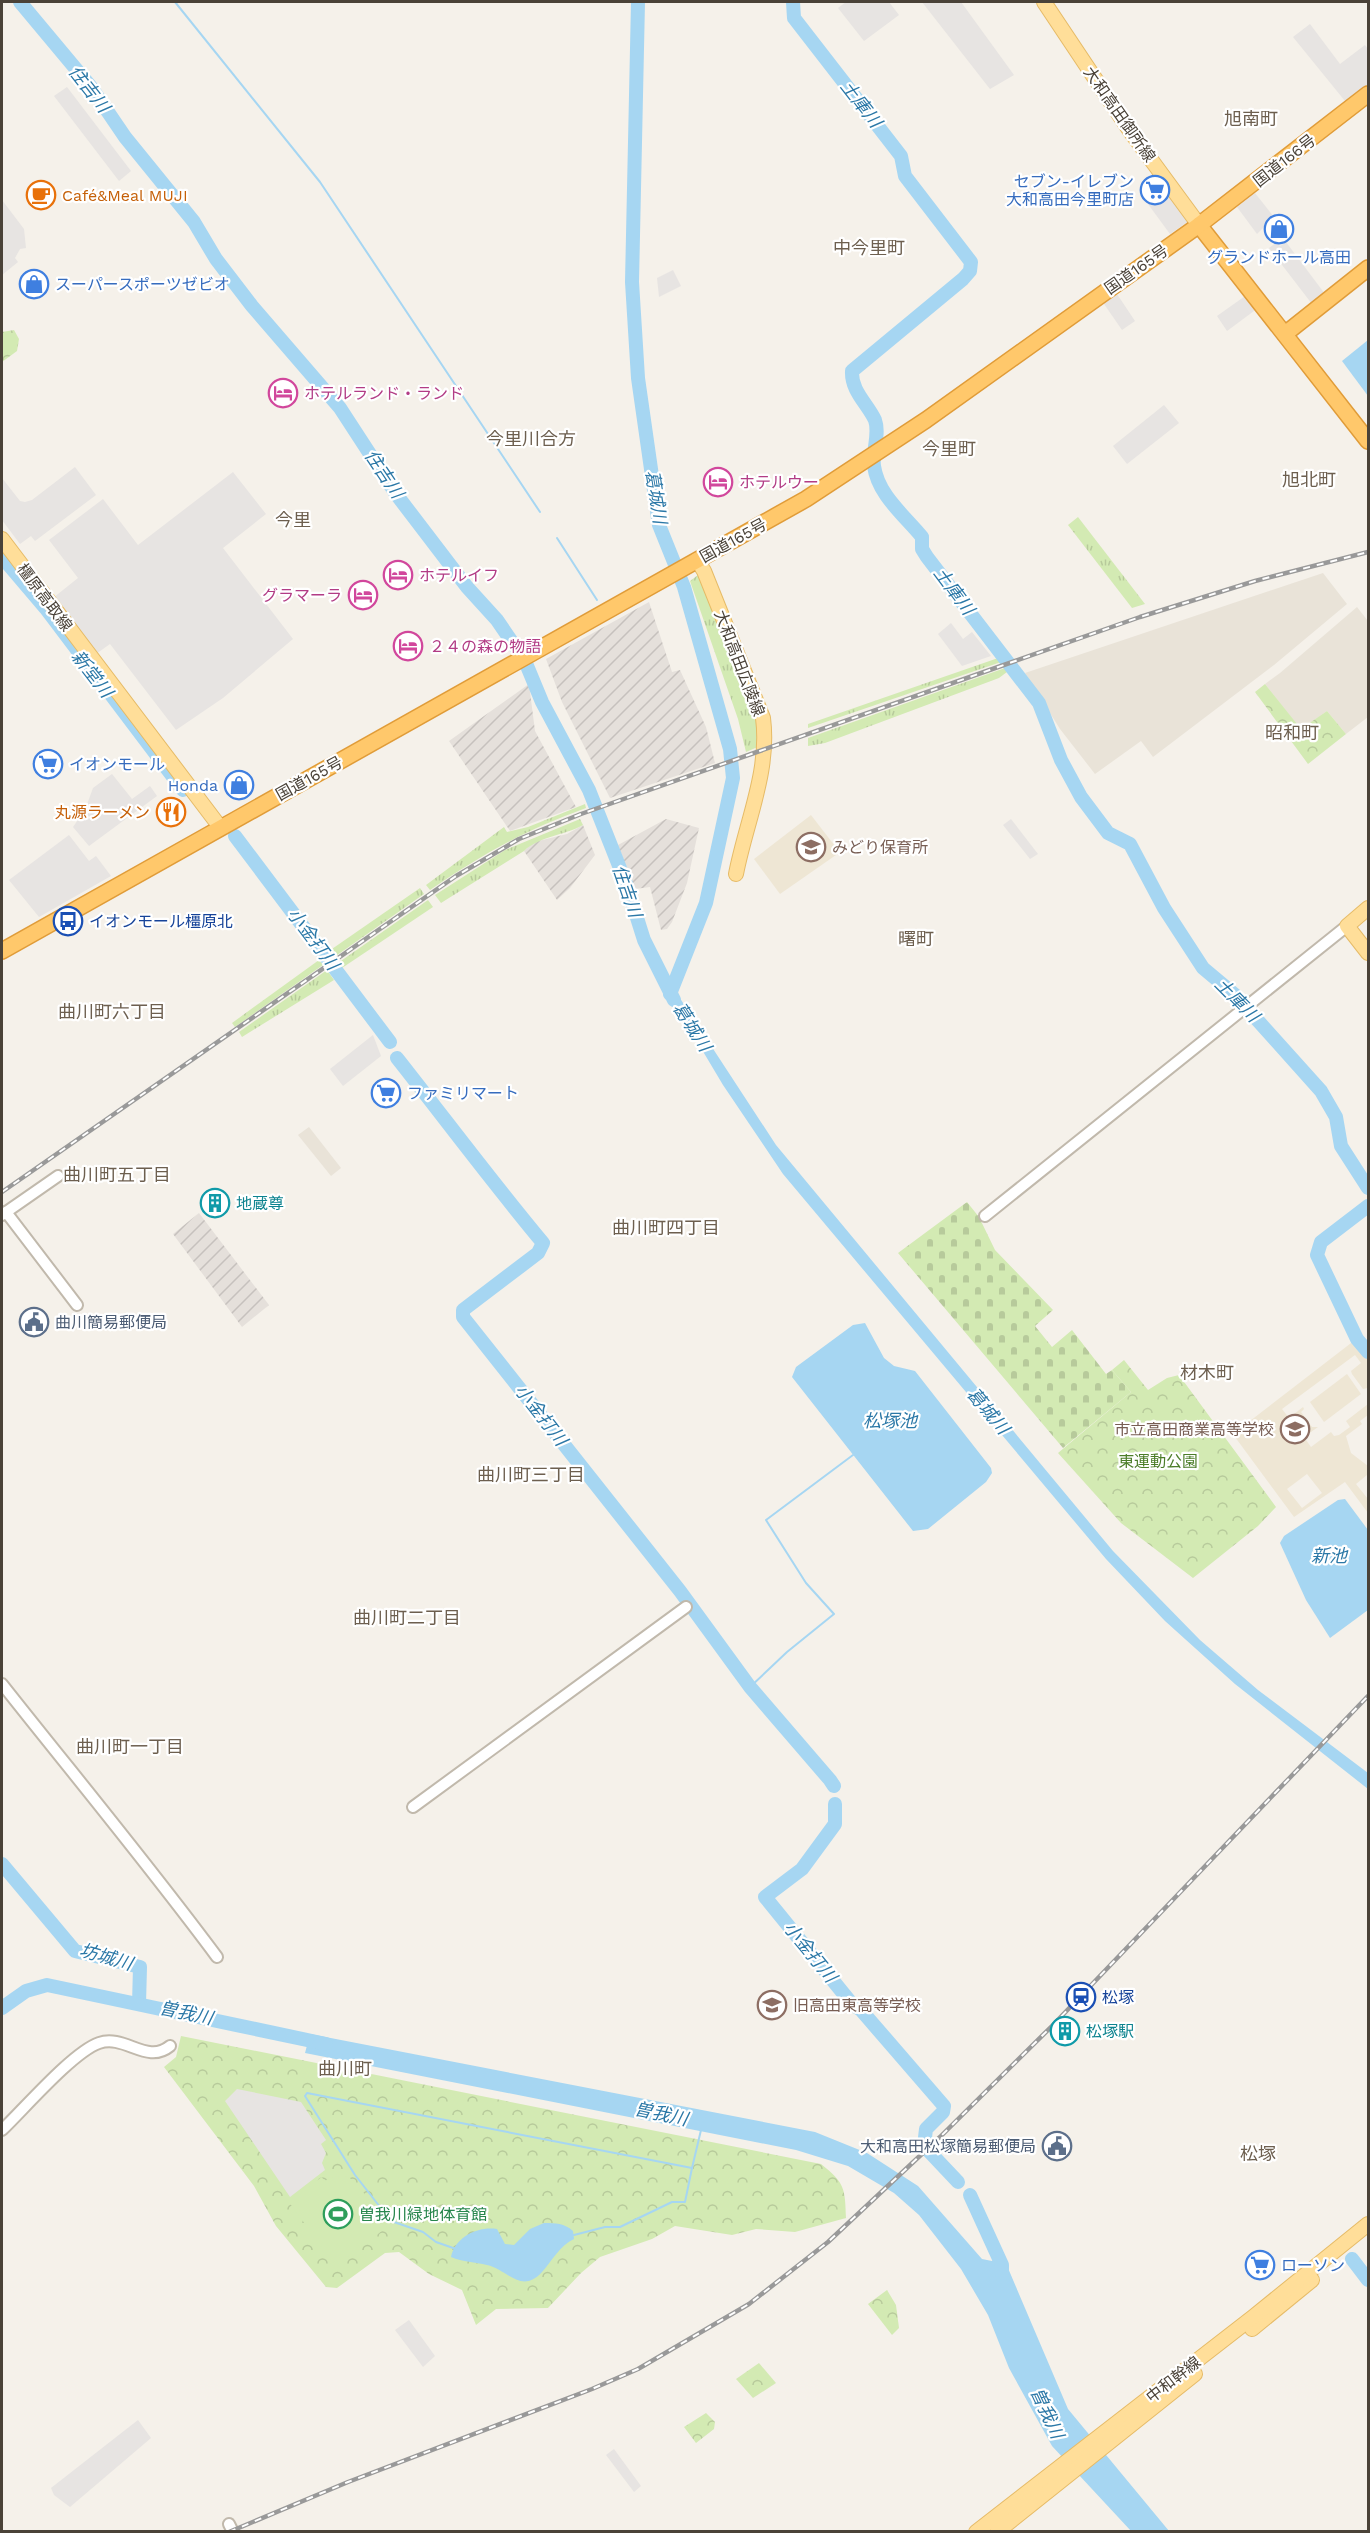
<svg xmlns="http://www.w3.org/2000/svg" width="1370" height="2533" font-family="'Work Sans','Noto Sans JP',sans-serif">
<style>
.residential{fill:#e9e3d8}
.industrial{fill:url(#industrial-furrows)}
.education{fill:#eee6d4;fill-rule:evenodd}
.grass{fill:url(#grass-tufts)}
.cemetery{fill:url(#cemetery-stones)}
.park{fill:url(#park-crowns)}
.pitch{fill:#d3eab3}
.parking{fill:#e7e4e2}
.water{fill:#a6d6f2}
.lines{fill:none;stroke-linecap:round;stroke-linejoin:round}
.stream{stroke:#a6d6f2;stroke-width:2}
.river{stroke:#a6d6f2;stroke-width:14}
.minor-casing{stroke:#c1b9ac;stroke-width:14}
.major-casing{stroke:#e6bb67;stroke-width:16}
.highway-casing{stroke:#e09c39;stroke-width:18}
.minor{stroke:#fff;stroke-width:10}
.major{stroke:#ffde99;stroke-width:14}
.highway{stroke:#ffc86b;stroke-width:15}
.rail-casing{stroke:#999;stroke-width:4.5}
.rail{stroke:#fff;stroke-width:2;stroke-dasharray:7;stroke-linecap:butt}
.labels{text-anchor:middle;stroke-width:4.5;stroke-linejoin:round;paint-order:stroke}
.street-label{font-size:16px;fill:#4a4238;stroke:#fff}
.shop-label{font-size:16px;fill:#366cbe;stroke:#fff;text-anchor:start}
.food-label{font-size:16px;fill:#c56008;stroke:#fff;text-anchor:start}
.hotel-label{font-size:16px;fill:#b23c85;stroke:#fff;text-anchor:start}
.education-label{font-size:16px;fill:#785e54;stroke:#fff;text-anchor:start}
.transit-label{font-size:16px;fill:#164399;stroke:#fff;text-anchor:start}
.culture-label{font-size:16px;fill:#0d838f;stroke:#fff;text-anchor:start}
.service-label{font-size:16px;fill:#4e5e75;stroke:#fff;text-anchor:start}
.park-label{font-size:16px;fill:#4c7d29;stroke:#fff}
.leisure-label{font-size:16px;fill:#27864d;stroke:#fff;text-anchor:start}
.water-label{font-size:18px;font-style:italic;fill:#2b78a7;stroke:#fff}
.neighbourhood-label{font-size:18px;fill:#6d5f4f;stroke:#fff}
</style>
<defs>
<pattern id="industrial-furrows" width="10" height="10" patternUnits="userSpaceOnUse" patternTransform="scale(1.5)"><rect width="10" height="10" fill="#e5e0db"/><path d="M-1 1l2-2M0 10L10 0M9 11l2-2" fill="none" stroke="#c6c1bd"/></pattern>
<pattern id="grass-tufts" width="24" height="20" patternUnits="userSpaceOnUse" patternTransform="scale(1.5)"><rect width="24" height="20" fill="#d3eab3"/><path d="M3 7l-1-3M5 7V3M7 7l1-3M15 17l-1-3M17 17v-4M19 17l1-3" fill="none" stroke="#b7ca9b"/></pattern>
<pattern id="cemetery-stones" width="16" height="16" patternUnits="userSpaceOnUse" patternTransform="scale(1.5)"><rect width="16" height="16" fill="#d3eab3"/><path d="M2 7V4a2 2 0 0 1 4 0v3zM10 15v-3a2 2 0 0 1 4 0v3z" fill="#b7ca9b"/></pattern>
<pattern id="park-crowns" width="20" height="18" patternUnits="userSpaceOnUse" patternTransform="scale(1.5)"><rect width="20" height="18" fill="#d3eab3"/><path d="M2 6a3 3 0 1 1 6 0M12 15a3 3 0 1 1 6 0" fill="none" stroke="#b7ca9b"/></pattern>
</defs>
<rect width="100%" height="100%" fill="#f5f1ea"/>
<g class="residential">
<polygon points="1323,573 1347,604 1274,665 1153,757 1141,741 1095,774 1060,729 1025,673"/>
<polygon points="1357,607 1368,621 1368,717 1346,734 1327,711 1301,730 1265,684 1280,673"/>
<polygon points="309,1127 341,1168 331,1176 298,1135"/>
</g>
<g class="industrial">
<polygon points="649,602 672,672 680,670 706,727 715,763 610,798 562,702 546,659"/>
<polygon points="529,684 535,731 576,807 510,831 449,741"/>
<polygon points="666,819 699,828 687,883 672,922 667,929 661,930 650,887 635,889 618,845"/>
<polygon points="583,825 595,855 570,888 557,900 524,851 534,842 567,834"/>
<polygon points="199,1213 269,1305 242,1327 173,1234"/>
</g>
<g class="education">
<polygon points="811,815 838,850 836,855 780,894 754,859"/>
<path d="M1355,1340l13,17v31l-5,1 -11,-15 -1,-3 10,-8 -6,-8 -73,54 7,9 14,-11 1,2 -3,3 11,15h6l-14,10 7,10 20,-15 3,4 5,-1 11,-8 -4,-6 22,-17v11l-8,6 2,3 -16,12 5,17 17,13 -1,9 -11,9 12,15v14l-23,-31 -51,35 -59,-80 2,-6zM1307,1474l15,19 -20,15 -15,-19z"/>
<polygon points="1347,1374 1361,1394 1324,1422 1310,1402"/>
</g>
<g class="grass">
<polygon points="1078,517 1145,604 1132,608 1068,525"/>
<polygon points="698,575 757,721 760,746 746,752 738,719 690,581"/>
<polygon points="1001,657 1004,661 808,728 808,724"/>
<polygon points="1005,668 1007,672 999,678 825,743 808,746 808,738"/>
<path d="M585,804l1,4c-63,23 -101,45 -156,82l-4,-5 78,-58 3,5 21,-5z"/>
<path d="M580,819l3,6c-20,11 -43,11 -59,26l-83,52 -6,-8 70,-45z"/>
<polygon points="420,888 424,894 333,958 329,951"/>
<polygon points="428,900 433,907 342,968 338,963"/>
<polygon points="319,960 323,965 235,1027 232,1023"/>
<polygon points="327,970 334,980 242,1037 239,1032"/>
</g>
<polygon class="cemetery" points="967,1202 979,1217 995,1250 1053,1310 1035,1326 1052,1347 1072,1330 1106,1374 1112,1370 1131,1392 1063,1448 898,1253"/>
<g class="park">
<polygon points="14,330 19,339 17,351 2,362 2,332"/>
<polygon points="1265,684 1301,729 1327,711 1346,734 1308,764 1255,692"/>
<polygon points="1124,1360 1148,1390 1167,1378 1179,1375 1276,1507 1258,1526 1193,1578 1121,1523 1058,1453 1131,1392 1112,1370"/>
<path d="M181,2036l640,128c24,19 24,24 25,54l-51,14 -39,-3 -24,6 -57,-9 -23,13 -52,18 -19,16 -33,35 -52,1 -20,16 -14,-35 -33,-16 -30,-22 -14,1 -48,35 -11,-1 -50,-61 -22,-40 -90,-119 12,-10z"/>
<polygon points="887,2290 896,2305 899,2328 892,2335 868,2304"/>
<polygon points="759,2363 776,2383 753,2398 736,2379"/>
<polygon points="706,2413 715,2422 714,2429 696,2443 684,2427"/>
</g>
<path class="pitch" d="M322,2177l2,4c7,-3 17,-7 24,-4 13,7 30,38 39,50l-51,39 -48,-65z"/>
<g class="parking">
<polygon points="846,2 889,2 899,15 864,41 838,8"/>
<polygon points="922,2 961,2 1014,75 990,89"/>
<polygon points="1310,24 1340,64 1365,45 1368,49 1368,84 1345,101 1293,37"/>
<polygon points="67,87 131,171 119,181 54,96"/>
<polygon points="1170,188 1189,221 1170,234 1148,204"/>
<polygon points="1255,193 1274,217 1257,234 1237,207"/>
<polygon points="2,200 24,229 26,248 20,249 15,258 18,262 2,275"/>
<polygon points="1277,242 1280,246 1286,242 1325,294 1312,304 1269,248"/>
<polygon points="673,270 681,286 659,297 657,278"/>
<polygon points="1115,291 1135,321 1122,330 1102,301"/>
<polygon points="1248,294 1258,308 1227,331 1217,316"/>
<polygon points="1164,405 1179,423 1127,464 1113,446"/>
<polygon points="75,467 96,495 35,541 31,536 20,544 2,520 2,478 20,501 25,502 32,500"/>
<polygon points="233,472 266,514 223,548 293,639 223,698 176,730 110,644 96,654 53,598 78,578 49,540 103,499 138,545"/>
<polygon points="951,623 963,639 972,632 991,656 962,666 938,634"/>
<polygon points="112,774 132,799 150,786 157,796 89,846 73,827 85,810 93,788"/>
<polygon points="1011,819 1038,854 1030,859 1003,825"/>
<polygon points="69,835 89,861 96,856 111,876 39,917 9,880"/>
<polygon points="373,1035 381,1056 343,1086 330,1069"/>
<polygon points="237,2089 301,2102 326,2140 321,2144 326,2153 322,2163 325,2170 290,2197 225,2101"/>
<polygon points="409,2320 435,2356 423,2367 395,2330"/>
<polygon points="138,2420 151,2438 70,2507 54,2495 51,2488"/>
<polygon points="614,2449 641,2486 634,2492 606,2455"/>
</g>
<g class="water">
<polygon points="1368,340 1368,396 1342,361"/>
<polygon points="670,983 776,1145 1113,1551 1200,1640 1258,1690 1368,1773 1368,1789 1235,1684 1165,1621 1106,1559 783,1174 723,1085 664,986"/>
<polygon points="865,1323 884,1358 894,1366 915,1371 991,1468 992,1473 986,1482 928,1529 913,1531 792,1377 796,1367 853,1325"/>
<polygon points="1345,1499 1368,1530 1368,1610 1330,1638 1306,1600 1280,1543 1284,1536 1338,1500"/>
<polygon points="310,2034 815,2132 867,2153 918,2186 982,2259 992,2261 1002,2254 1068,2409 1169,2531 1131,2531 1052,2446 1009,2368 988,2315 961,2269 919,2215 894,2193 848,2166 796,2150 305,2053"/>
<path d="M544,2223c12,0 20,0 29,8l1,8c-14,6 -22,22 -32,33 -21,23 -35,-3 -55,-7 -12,-3 -24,-3 -36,-8 4,-20 27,-31 46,-28l8,15 9,1 16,-16z"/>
</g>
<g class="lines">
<g class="stream">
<polyline points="175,2 320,182 540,512"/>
<polyline points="557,538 597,600"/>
<polyline points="750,1687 787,1652 834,1614 806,1583 766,1520 853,1455"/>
<polyline points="692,2168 701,2130"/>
<polyline points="456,2249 436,2242 423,2232 391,2221 355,2175 305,2096 307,2093 692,2168 685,2202 672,2202 620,2227 605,2227 574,2235"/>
</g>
<g class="river">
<polyline points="20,2 91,87 125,137 194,222 216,259 252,306 340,408 396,494 467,587 497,620 525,661 542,702 589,790 627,886 644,940 674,1000"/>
<polyline points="638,2 632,282 638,378 659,525 684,587 730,749 733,778 706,903 670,994"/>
<path d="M793,2l1,16 107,138 4,20 66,86 -1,9 -7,8 -111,92c-1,20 15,32 23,49 5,14 -3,31 -1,46 4,29 30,49 48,71v12l5,8 112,146 22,57 20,37 27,36 22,11 34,64 39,60 31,26 87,97 15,26 5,29 27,42"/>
<polyline points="2,557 47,610 183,790"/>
<polyline points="235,836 390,1042"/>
<path d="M397,1058c49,62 95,124 146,185l-5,10 -75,57v7l217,274 70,96 80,93 4,6"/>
<polyline points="1368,1206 1321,1242 1317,1255 1357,1339 1368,1352"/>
<polyline points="835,1804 835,1824 802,1869 765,1897 852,2004 861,2010 944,2106 943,2112 926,2129 924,2146 958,2182"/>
<polyline points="2,1864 75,1951 140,1967 139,2004"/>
<polyline points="2,2008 26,1991 47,1985 326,2044"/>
<polyline points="970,2195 1002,2265 1002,2274"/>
<polyline points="1352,2259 1368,2280"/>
</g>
<g class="minor-casing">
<g id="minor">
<polyline points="6,1212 77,1305"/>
<polyline points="2,1215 58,1176"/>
<polyline points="985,1216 1347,926"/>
<path d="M2,1684c72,91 146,180 215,273"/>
<polyline points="413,1807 686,1607"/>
<path d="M2,2130c22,-21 71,-78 97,-87 26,-9 48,22 71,3"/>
<polyline points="229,2524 233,2532"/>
</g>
</g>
<g class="major-casing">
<g id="major">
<polyline points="1044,2 1130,131 1199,225"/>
<polyline points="2,539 220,827"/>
<path d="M697,560l7,11 59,147c7,53 -17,104 -27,156"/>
<polyline points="1368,908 1347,926 1368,953"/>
<polyline points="1252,2329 1312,2280"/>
<polyline points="976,2532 1253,2317 1368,2224"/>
<polyline points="997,2532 1195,2374"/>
</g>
</g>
<g class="highway-casing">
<g id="highway">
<polyline points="1199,225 1368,441"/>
<polyline points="1285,334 1368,268"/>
<polyline points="2,951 806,499 926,420 1199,225 1368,94"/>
</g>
</g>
<use href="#minor" class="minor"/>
<use href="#major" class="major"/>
<use href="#highway" class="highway"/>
<g class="rail-casing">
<g id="rail">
<polyline points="2,1192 456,876 519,839 581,814 1140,617 1255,581 1368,552"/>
<polyline points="229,2532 348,2482 592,2389 638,2369 749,2304 828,2242 940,2137 1054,2024 1368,1696"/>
</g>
</g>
<use href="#rail" class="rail"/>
</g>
<defs>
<g id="supermarket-ring" transform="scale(1.5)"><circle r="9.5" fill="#fff" stroke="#3f7fe0" stroke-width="1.5"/><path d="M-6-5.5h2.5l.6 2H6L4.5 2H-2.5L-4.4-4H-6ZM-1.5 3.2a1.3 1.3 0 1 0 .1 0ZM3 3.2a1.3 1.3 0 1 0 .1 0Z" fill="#3f7fe0"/></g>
<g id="cafe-ring" transform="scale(1.5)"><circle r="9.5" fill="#fff" stroke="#e8710a" stroke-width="1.5"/><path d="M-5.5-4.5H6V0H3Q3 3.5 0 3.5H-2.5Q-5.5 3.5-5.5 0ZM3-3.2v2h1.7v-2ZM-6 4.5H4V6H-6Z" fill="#e8710a"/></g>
<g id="shop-ring" transform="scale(1.5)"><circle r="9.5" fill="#fff" stroke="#3f7fe0" stroke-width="1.5"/><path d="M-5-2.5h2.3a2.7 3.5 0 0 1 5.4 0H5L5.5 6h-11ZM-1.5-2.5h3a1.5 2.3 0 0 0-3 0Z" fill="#3f7fe0"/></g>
<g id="hotel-ring" transform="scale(1.5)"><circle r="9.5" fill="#fff" stroke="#d1479c" stroke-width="1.5"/><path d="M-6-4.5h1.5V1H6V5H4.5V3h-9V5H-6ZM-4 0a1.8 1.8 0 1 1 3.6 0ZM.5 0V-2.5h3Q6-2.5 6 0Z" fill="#d1479c"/></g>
<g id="restaurant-ring" transform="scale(1.5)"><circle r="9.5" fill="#fff" stroke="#e8710a" stroke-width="1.5"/><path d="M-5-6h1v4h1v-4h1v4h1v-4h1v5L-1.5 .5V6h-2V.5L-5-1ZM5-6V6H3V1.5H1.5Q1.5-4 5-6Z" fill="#e8710a"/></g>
<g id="school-ring" transform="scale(1.5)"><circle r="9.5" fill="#fff" stroke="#8d6e63" stroke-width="1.5"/><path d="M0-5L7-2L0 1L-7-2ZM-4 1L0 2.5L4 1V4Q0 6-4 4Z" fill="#8d6e63"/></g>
<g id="bus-ring" transform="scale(1.5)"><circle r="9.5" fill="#fff" stroke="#1a4fb4" stroke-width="1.5"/><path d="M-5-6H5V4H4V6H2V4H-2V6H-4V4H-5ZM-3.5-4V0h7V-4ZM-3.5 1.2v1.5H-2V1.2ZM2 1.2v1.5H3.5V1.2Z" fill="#1a4fb4"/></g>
<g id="building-ring" transform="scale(1.5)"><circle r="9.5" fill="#fff" stroke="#0f9aa8" stroke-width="1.5"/><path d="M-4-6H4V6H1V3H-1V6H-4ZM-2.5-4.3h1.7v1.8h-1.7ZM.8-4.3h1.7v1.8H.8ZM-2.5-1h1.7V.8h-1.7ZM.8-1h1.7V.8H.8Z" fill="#0f9aa8"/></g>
<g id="civic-ring" transform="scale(1.5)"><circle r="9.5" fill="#fff" stroke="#5c6f8a" stroke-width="1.5"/><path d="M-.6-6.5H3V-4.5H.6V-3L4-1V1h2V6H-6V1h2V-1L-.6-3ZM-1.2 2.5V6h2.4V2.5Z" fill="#5c6f8a"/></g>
<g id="station-ring" transform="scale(1.5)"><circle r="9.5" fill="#fff" stroke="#1a4fb4" stroke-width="1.5"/><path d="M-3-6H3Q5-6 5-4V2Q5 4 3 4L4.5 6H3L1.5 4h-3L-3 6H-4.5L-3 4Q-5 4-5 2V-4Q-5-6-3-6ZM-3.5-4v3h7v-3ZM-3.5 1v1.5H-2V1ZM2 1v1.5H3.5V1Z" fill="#1a4fb4"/></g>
<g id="stadium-ring" transform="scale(1.5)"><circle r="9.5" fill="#fff" stroke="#2e9e5b" stroke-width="1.5"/><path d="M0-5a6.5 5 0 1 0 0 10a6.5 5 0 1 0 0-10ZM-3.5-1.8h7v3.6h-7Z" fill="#2e9e5b"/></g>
</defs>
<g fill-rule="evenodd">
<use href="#supermarket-ring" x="1155" y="190"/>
<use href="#cafe-ring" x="41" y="195"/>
<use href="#shop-ring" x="1279" y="229"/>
<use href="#shop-ring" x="34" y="284"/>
<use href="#hotel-ring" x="283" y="393"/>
<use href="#hotel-ring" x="718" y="482"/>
<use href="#hotel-ring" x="398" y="575"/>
<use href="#hotel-ring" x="363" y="595"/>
<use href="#hotel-ring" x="408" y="646"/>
<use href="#supermarket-ring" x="48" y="764"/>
<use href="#shop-ring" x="239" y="785"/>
<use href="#restaurant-ring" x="171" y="812"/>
<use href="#school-ring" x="811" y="847"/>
<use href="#bus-ring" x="68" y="921"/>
<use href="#supermarket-ring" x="386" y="1093"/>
<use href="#building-ring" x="215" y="1203"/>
<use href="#civic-ring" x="34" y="1322"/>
<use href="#school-ring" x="1295" y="1429"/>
<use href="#station-ring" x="1081" y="1997"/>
<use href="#school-ring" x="772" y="2005"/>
<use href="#building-ring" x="1065" y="2031"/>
<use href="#civic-ring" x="1057" y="2146"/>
<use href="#stadium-ring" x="338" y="2214"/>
<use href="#supermarket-ring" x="1260" y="2265"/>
</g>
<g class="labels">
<g class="street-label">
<text transform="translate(1120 114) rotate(55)" y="6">大和高田御所線</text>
<text transform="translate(1284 160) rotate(-38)" y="6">国道166号</text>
<text transform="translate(1136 269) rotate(-35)" y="6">国道165号</text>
<text transform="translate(733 540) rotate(-29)" y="6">国道165号</text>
<text transform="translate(45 597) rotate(53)" y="6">橿原高取線</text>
<text transform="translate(740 663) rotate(69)" y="6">大和高田広陵線</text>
<text transform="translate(309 778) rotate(-29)" y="6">国道165号</text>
<text transform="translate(1173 2379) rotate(-38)" y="6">中和幹線</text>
</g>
<g class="shop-label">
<text x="1134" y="187" text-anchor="end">セブン-イレブン<tspan x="1134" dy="18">大和高田今里町店</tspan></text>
<text x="1279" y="263" text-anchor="middle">グランドホール高田</text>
<text x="55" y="290">スーパースポーツゼビオ</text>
<text x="69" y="770">イオンモール</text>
<text x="218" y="791" text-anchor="end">Honda</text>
<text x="407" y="1099">ファミリマート</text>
<text x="1281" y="2271">ローソン</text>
</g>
<g class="food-label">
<text x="62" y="201">Café&amp;Meal MUJI</text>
<text x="150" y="818" text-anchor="end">丸源ラーメン</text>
</g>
<g class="hotel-label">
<text x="304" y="399">ホテルランド・ランド</text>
<text x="739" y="488">ホテルウー</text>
<text x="419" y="581">ホテルイフ</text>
<text x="342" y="601" text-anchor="end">グラマーラ</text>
<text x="429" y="652">２４の森の物語</text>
</g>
<g class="education-label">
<text x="832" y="853">みどり保育所</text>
<text x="1274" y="1435" text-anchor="end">市立高田商業高等学校</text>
<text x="793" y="2011">旧高田東高等学校</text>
</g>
<g class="transit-label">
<text x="89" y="927">イオンモール橿原北</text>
<text x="1102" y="2003">松塚</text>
</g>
<g class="culture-label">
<text x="236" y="1209">地蔵尊</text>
<text x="1086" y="2037">松塚駅</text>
</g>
<g class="service-label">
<text x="55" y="1328">曲川簡易郵便局</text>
<text x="1036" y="2152" text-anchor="end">大和高田松塚簡易郵便局</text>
</g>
<g class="park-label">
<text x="1158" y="1467">東運動公園</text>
</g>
<g class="leisure-label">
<text x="359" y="2220">曽我川緑地体育館</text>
</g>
<g class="water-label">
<text transform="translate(89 89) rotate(52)" y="6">住吉川</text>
<text transform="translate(861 104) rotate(52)" y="6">土庫川</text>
<text transform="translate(384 474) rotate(56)" y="6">住吉川</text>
<text transform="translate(656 497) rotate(81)" y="6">葛城川</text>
<text transform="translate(954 591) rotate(53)" y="6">土庫川</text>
<text transform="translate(92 674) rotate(52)" y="6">新堂川</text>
<text transform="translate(627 891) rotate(71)" y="6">住吉川</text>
<text transform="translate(313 939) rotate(53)" y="6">小金打川</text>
<text transform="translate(1237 1000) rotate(45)" y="6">土庫川</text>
<text transform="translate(692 1027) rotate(57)" y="6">葛城川</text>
<text transform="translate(988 1411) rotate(50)" y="6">葛城川</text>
<text transform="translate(541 1415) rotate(52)" y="6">小金打川</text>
<text x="890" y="1427">松塚池</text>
<text x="1329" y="1562">新池</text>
<text transform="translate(810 1952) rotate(51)" y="6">小金打川</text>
<text transform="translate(106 1957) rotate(16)" y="6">坊城川</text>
<text transform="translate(186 2013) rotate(12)" y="6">曽我川</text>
<text transform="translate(661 2114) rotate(12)" y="6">曽我川</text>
<text transform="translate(1047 2413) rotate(65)" y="6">曽我川</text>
</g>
<g class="neighbourhood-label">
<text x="1251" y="125">旭南町</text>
<text x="869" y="254">中今里町</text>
<text x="531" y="445">今里川合方</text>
<text x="949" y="455">今里町</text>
<text x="1309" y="486">旭北町</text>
<text x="293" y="526">今里</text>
<text x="1292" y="739">昭和町</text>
<text x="916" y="945">曙町</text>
<text x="112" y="1018">曲川町六丁目</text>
<text x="117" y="1181">曲川町五丁目</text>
<text x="666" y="1234">曲川町四丁目</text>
<text x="1207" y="1379">材木町</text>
<text x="531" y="1481">曲川町三丁目</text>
<text x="407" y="1624">曲川町二丁目</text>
<text x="130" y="1753">曲川町一丁目</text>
<text x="345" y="2075">曲川町</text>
<text x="1258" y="2160">松塚</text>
</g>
</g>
<rect width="1370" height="2533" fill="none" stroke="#4a4238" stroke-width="6"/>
</svg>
